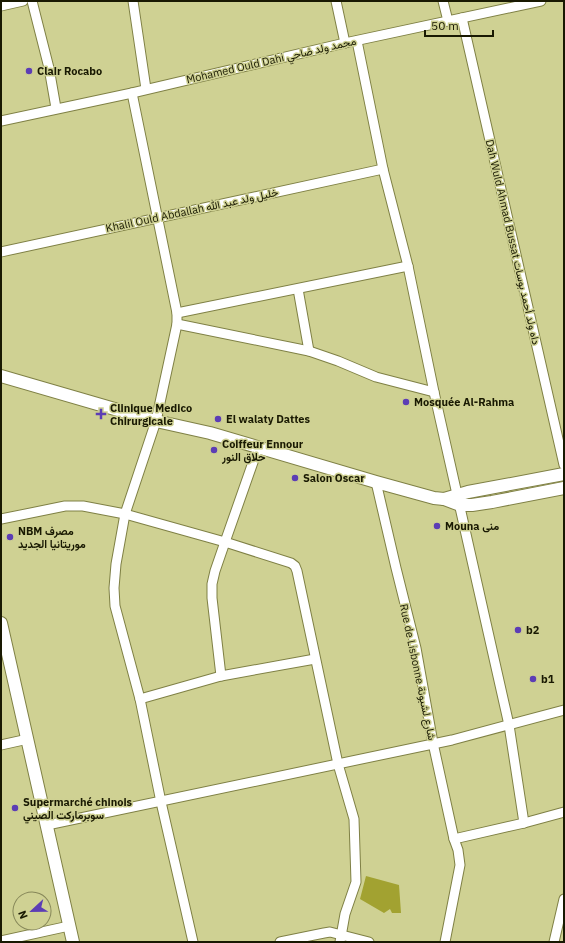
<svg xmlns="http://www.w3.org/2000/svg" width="565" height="943" font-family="'IBM Plex Sans',Vazirmatn,sans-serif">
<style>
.forest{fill:#a2a231}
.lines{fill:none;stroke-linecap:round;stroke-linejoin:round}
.street-casing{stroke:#7f8045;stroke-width:11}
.secondary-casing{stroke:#7f8045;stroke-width:14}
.street{stroke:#fff;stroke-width:9}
.secondary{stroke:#fff;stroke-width:12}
.poi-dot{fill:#5c3db5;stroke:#cfd193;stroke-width:1.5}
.labels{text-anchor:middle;stroke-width:3;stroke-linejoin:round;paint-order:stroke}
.street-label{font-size:11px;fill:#191902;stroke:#cfd193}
.poi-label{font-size:11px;font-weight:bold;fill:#191902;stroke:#cfd193;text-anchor:start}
</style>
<rect width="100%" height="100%" fill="#cfd193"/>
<polygon class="forest" points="366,876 399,885 401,913 392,913 390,909 384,913 360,899"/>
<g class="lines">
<g class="street-casing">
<g id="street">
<polyline points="32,1 49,68 56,108"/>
<polyline points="133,1 146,89"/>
<polyline points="336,1 345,43"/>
<polyline points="443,1 448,21"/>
<polyline points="1,6 23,1"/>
<polyline points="462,18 564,465"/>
<polyline points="357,41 383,169 408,266 434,392 509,725 524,823"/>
<polyline points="132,93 177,313 177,324 156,421 125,514 116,564 114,588 115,606 140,699 161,802 193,942"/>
<polyline points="1,121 132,93 345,43 541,1"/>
<polyline points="1,252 383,169"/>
<polyline points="298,289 309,351"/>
<polyline points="177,313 408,266"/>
<polyline points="177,324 309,351 338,361 376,377 434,392"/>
<polyline points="258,448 225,542 291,563 295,566 297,571 338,764 354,819 356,882 345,914 340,942"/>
<polyline points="376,482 396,568 416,648 433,743 454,839 458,850 460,865 445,942"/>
<polyline points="1,519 65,506 83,506 125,514 225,542 215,571 212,584 212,598 221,676"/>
<polyline points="140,699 221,676 315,659"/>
<polyline points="1,745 28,739"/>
<polyline points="47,825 452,740 564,710"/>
<polyline points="454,839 524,823 564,812"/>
<polyline points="1,941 69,926"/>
<polyline points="280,942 324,933 330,932 369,942"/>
<polyline points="554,942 564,899"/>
</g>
</g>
<g class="secondary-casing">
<g id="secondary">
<polyline points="1,376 156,421 210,433 376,482 434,498 444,499 460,505 472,505 492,502 564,488"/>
<polyline points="444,499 468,492 564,474"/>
<polyline points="1,623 73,942"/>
</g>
</g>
<use href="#street" class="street"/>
<use href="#secondary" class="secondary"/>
</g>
<g class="poi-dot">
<circle cx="29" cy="71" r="4"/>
<circle cx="406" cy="402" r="4"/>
<path d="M99 408h4v4h4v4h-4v4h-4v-4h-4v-4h4z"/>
<circle cx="218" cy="419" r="4"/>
<circle cx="214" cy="450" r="4"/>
<circle cx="295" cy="478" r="4"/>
<circle cx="437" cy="526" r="4"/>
<circle cx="10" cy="537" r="4"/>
<circle cx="518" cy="630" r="4"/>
<circle cx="533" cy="679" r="4"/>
<circle cx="15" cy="808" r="4"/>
</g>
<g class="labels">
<g class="street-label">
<text transform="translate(271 60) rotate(-13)" y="4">Mohamed Ould Dahi محمد ولد ضاحي</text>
<text transform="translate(192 210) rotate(-12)" y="4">Khalil Ould Abdallah خليل ولد عبد الله</text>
<text transform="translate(513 242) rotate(77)" y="4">Dah Wuld Ahmad Bussat داه ولد أحمد بوسات</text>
<text transform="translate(418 672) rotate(78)" y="4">Rue de Lisbonne شارع لشبونة</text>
</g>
<g class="poi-label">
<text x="37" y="75">Clair Rocabo</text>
<text x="414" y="406">Mosquée Al-Rahma</text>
<text x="110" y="412">Clinique Medico<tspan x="110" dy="13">Chirurgicale</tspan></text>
<text x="226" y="423">El walaty Dattes</text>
<text x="222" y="448">Coiffeur Ennour<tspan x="222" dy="13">حلاق النور</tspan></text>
<text x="303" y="482">Salon Oscar</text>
<text x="445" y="530">Mouna منى</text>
<text x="18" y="535">NBM مصرف<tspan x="18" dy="13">موريتانيا الجديد</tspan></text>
<text x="526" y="634">b2</text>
<text x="541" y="683">b1</text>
<text x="23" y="806">Supermarché chinois<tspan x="23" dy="13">سوبرماركت الصيني</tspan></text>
</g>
</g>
<rect width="565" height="943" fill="none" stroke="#191902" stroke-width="4"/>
<g transform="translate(32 911) rotate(248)"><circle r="19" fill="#cfd193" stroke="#868759"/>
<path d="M0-3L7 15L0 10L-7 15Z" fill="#5c3db5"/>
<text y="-6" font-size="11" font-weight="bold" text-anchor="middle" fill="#191902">N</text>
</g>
<path d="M425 30v6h68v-6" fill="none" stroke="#191902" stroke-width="2"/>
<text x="431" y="30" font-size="12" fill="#191902" stroke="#cfd193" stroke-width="3" paint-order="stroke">50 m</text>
</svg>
